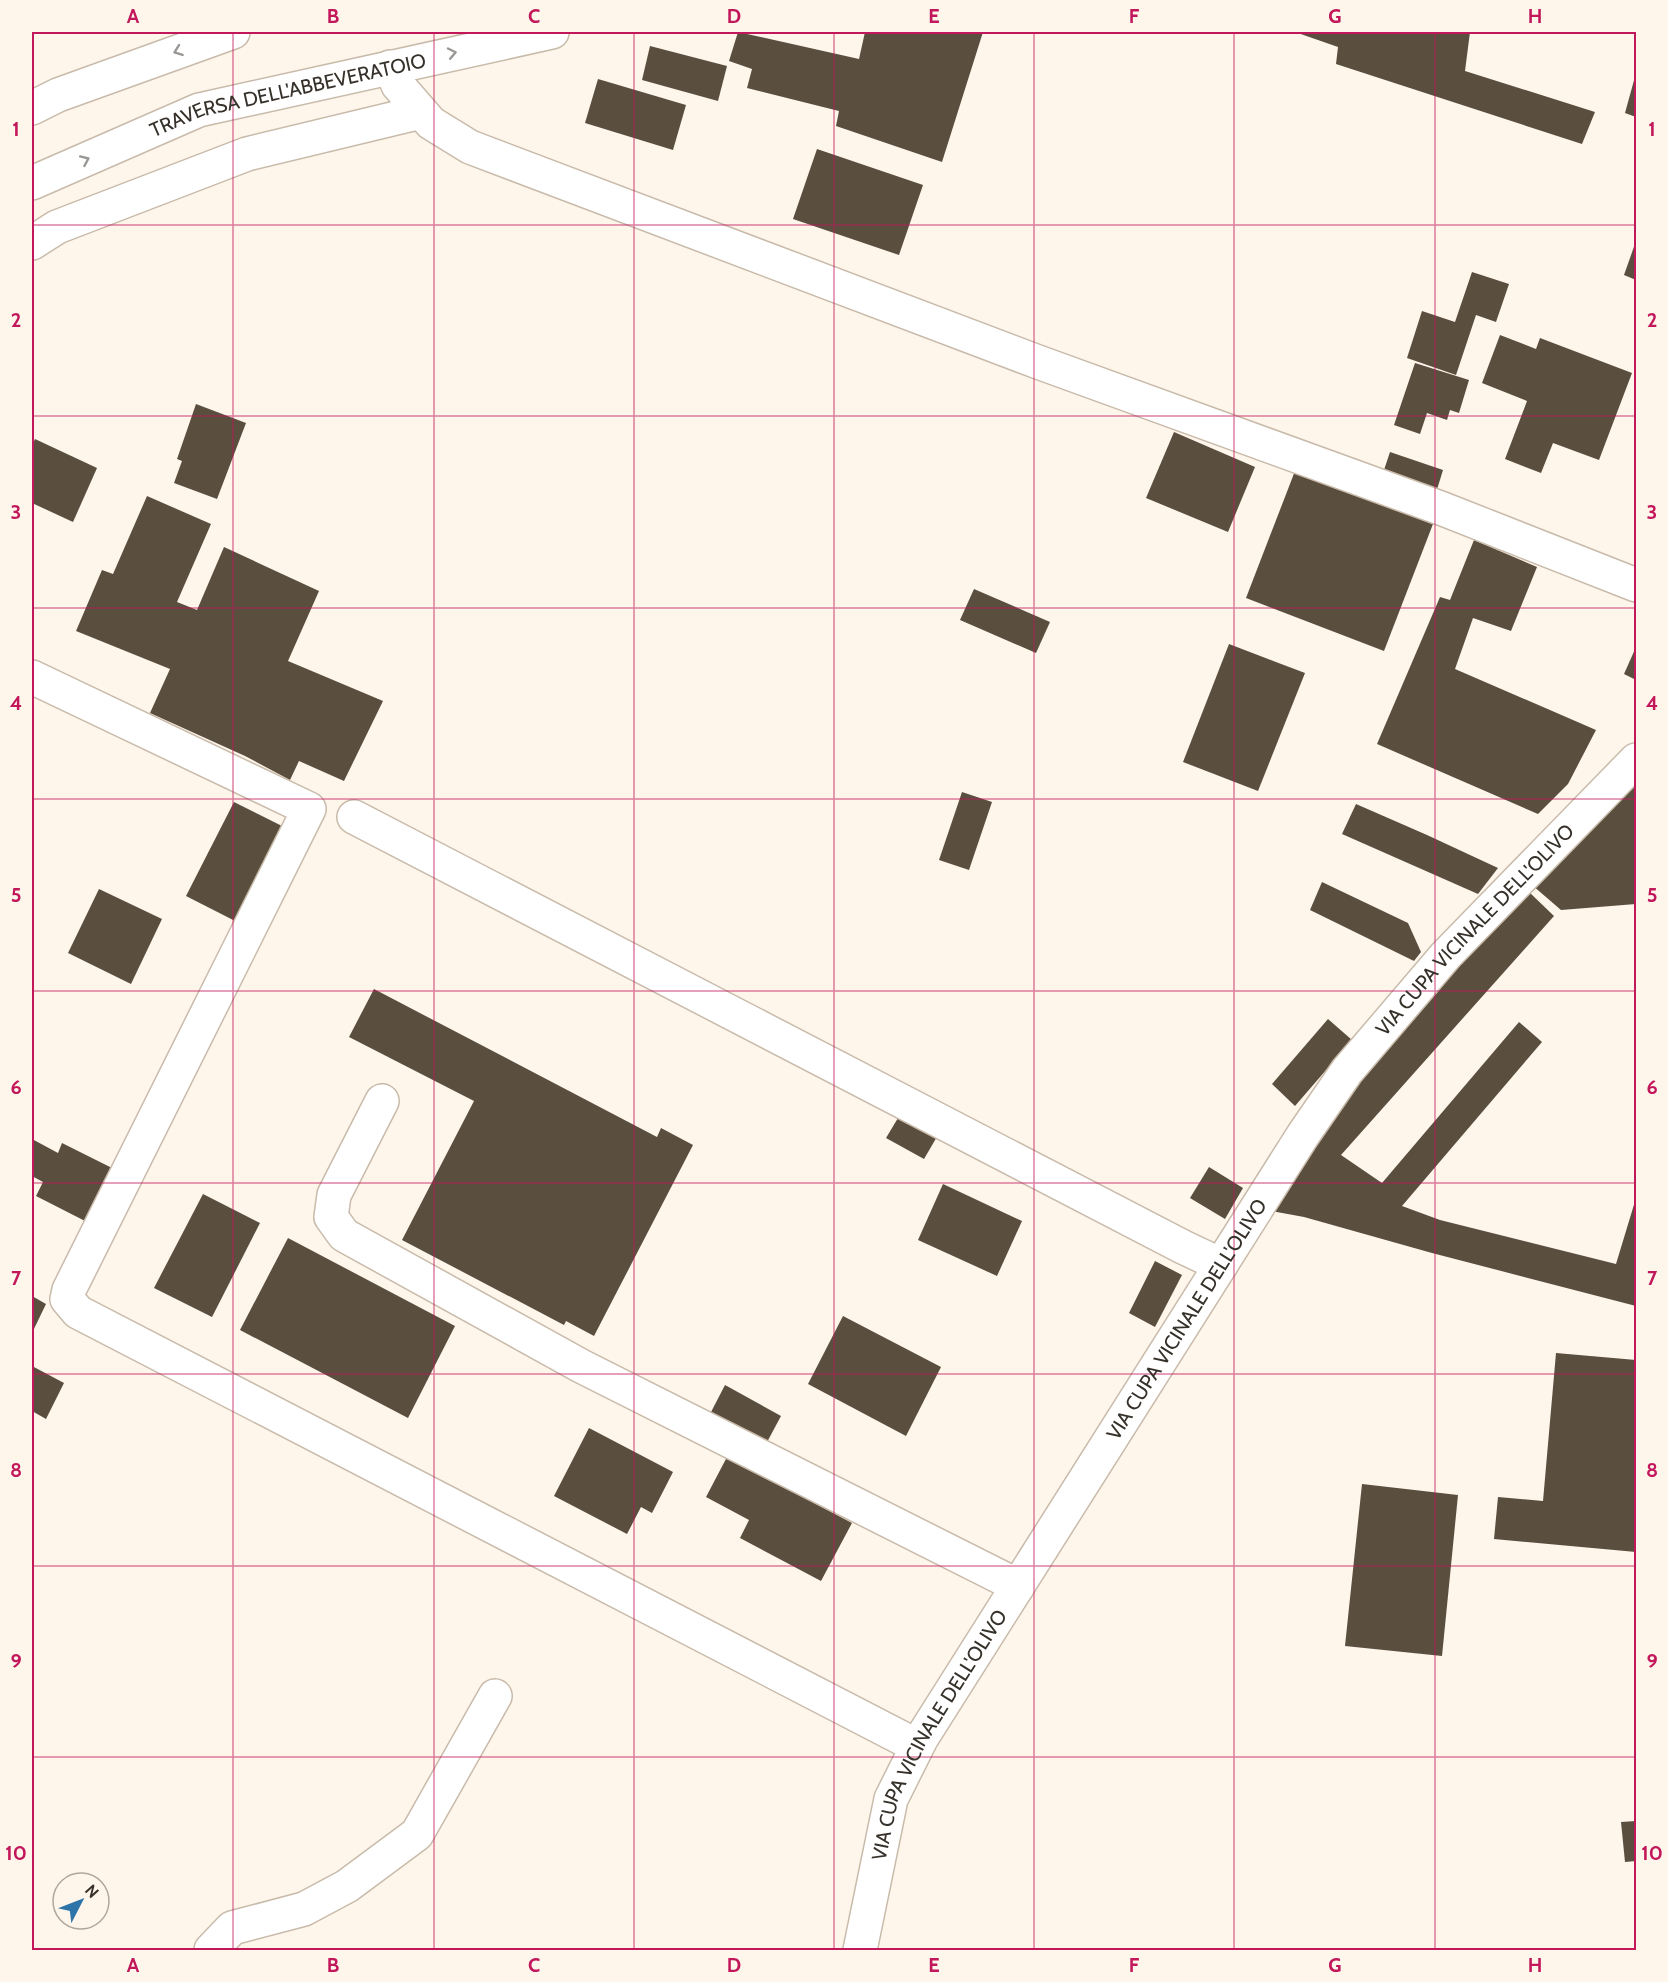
<svg xmlns="http://www.w3.org/2000/svg" width="1668" height="1982" font-family="Cabin,sans-serif">
<style>
.building{fill:#5a4e3f}
.lines{fill:none;stroke-linecap:round;stroke-linejoin:round}
.minor-casing{stroke:#c9bbaa;stroke-width:36}
.minor{stroke:#fff;stroke-width:33}
.oneway{stroke:#9a9894}
.grid{fill:none;stroke:#c2185b;stroke-width:1.5;stroke-opacity:0.55}
.labels{text-anchor:middle;stroke-width:6;stroke-linejoin:round;paint-order:stroke}
.street-label{font-size:20px;fill:#36312a;stroke:#fef5eb}
.neatline{fill:none;stroke:#c2185b;stroke-width:2}
.grid-label{font-size:20px;text-anchor:middle;font-weight:bold;fill:#c2185b}
</style>
<rect width="100%" height="100%" fill="#fef5eb"/>
<g class="building">
<polygon points="738,32 859,59 865,32 983,32 942,162 836,126 839,111 747,88 752,69 729,61"/>
<polygon points="1295,32 1470,32 1465,71 1595,112 1582,144 1336,64 1338,47"/>
<polygon points="650,46 727,66 718,101 642,80"/>
<polygon points="1636,73 1636,117 1625,113"/>
<polygon points="598,79 686,105 673,150 585,123"/>
<polygon points="817,149 923,185 899,255 793,219"/>
<polygon points="1636,241 1636,280 1624,275"/>
<polygon points="1472,272 1509,284 1496,322 1476,315 1456,375 1407,358 1422,311 1455,322"/>
<polygon points="1500,335 1536,349 1540,338 1632,373 1599,460 1553,443 1541,473 1505,459 1527,401 1482,383"/>
<polygon points="1415,363 1469,380 1459,413 1450,410 1447,420 1427,413 1420,434 1394,425"/>
<polygon points="196,404 246,423 217,499 174,483 182,461 177,459"/>
<polygon points="1174,432 1255,467 1228,532 1146,498"/>
<polygon points="35,439 97,468 73,522 32,503 32,446"/>
<polygon points="1390,452 1443,470 1435,496 1381,479"/>
<polygon points="1295,471 1433,524 1384,651 1246,598"/>
<polygon points="147,496 211,524 177,602 197,610 224,547 319,591 288,661 383,701 344,781 299,761 290,780 245,756 150,713 170,669 76,631 102,570 113,574"/>
<polygon points="1474,540 1537,567 1511,631 1473,618 1455,669 1596,730 1568,784 1538,814 1377,744 1440,597 1450,600"/>
<polygon points="974,589 1050,622 1036,653 960,620"/>
<polygon points="1229,644 1305,673 1258,791 1183,762"/>
<polygon points="1636,647 1636,680 1624,674"/>
<polygon points="1636,781 1636,904 1561,910 1532,885"/>
<polygon points="962,792 992,802 969,870 939,860"/>
<polygon points="234,802 288,829 239,923 186,896"/>
<polygon points="1356,804 1427,835 1498,868 1478,894 1342,834"/>
<polygon points="1322,882 1408,923 1421,952 1414,961 1310,910"/>
<polygon points="99,889 162,919 131,984 68,953"/>
<polygon points="1528,891 1554,916 1341,1155 1382,1183 1519,1022 1542,1042 1402,1206 1440,1220 1616,1264 1636,1198 1636,1306 1432,1253 1304,1217 1266,1210 1329,1118 1432,995"/>
<polygon points="374,989 657,1137 661,1128 693,1145 594,1336 566,1321 564,1325 402,1240 474,1101 349,1037"/>
<polygon points="1328,1019 1352,1040 1295,1106 1272,1084"/>
<polygon points="901,1113 938,1135 924,1159 886,1138"/>
<polygon points="32,1139 58,1153 62,1143 114,1169 87,1222 36,1196 43,1182 32,1176"/>
<polygon points="1209,1167 1243,1188 1225,1219 1190,1198"/>
<polygon points="943,1184 1022,1221 997,1276 918,1240"/>
<polygon points="203,1194 260,1223 212,1317 154,1288"/>
<polygon points="288,1238 455,1326 408,1418 240,1330"/>
<polygon points="1155,1261 1182,1275 1155,1327 1129,1313"/>
<polygon points="32,1296 46,1304 32,1333"/>
<polygon points="843,1316 941,1367 906,1436 808,1384"/>
<polygon points="1556,1353 1636,1360 1636,1552 1494,1539 1498,1497 1543,1501"/>
<polygon points="32,1366 64,1383 46,1419 32,1411"/>
<polygon points="725,1385 781,1416 766,1444 710,1414"/>
<polygon points="589,1428 673,1472 652,1513 641,1507 627,1534 554,1496"/>
<polygon points="727,1457 852,1523 821,1581 740,1538 749,1520 706,1497"/>
<polygon points="1362,1484 1458,1495 1442,1656 1345,1646"/>
<polygon points="1636,1821 1636,1861 1625,1862 1621,1822"/>
</g>
<g class="lines">
<g class="minor-casing">
<g id="minor">
<polyline points="390,67 398,85 431,123 470,147 1038,362 1443,509 1636,585"/>
<polyline points="32,108 58,95 233,32"/>
<path id="s1" d="M32,183l167,-73 353,-78"/>
<polyline points="32,243 57,227 247,154 421,112"/>
<polyline points="32,677 309,809 69,1290 67,1299 78,1312 917,1746"/>
<polyline points="354,817 1183,1247 1221,1265"/>
<polyline points="382,1101 334,1195 331,1217 344,1235 581,1366 1018,1586"/>
<polyline points="211,1950 232,1928 304,1909 347,1886 417,1834 495,1696"/>
<path id="s2" d="M860,1950l31,-151 30,-60 382,-604 44,-64 99,-116 190,-195"/>
</g>
</g>
<use href="#minor" class="minor"/>
</g>
<defs><path id="oneway-chevron" d="M-2-3.5L2.5 0L-2 3.5" fill="none" stroke-width="1.6" stroke-linecap="round" stroke-linejoin="round" transform="scale(1.5)"/></defs>
<g class="oneway">
<use href="#oneway-chevron" transform="translate(178 51) rotate(160)"/>
<use href="#oneway-chevron" transform="translate(452 53) rotate(-12)"/>
<use href="#oneway-chevron" transform="translate(85 160) rotate(-24)"/>
</g>
<path class="grid" d="M233,32v1918M434,32v1918M634,32v1918M834,32v1918M1034,32v1918M1234,32v1918M1435,32v1918M32,225h1604M32,416h1604M32,608h1604M32,799h1604M32,991h1604M32,1183h1604M32,1374h1604M32,1566h1604M32,1757h1604"/>
<g class="labels">
<g class="street-label">
<text dy="7" stroke="none"><textPath href="#s1" startOffset="272">TRAVERSA DELL'ABBEVERATOIO</textPath></text>
<text dy="7" stroke="none"><textPath href="#s2" startOffset="1204">VIA CUPA VICINALE DELL'OLIVO</textPath></text>
<text dy="7" stroke="none"><textPath href="#s2" startOffset="718">VIA CUPA VICINALE DELL'OLIVO</textPath></text>
<text dy="7" stroke="none"><textPath href="#s2" startOffset="232">VIA CUPA VICINALE DELL'OLIVO</textPath></text>
</g>
</g>
<rect width="1668" height="1982" fill="none" stroke="#fef5eb" stroke-width="66"/>
<g transform="translate(81 1901) rotate(48)"><circle r="28" fill="#fef5eb" stroke="#aea79e" stroke-width="1.5"/>
<path d="M0-4.5L10 22L0 15L-10 22Z" fill="#2d74a9"/>
<text y="-9" font-size="16" font-weight="bold" text-anchor="middle" fill="#36312a">N</text>
</g>
<rect x="33" y="33" width="1602" height="1916" class="neatline"/>
<g class="grid-label">
<text x="133" y="23">A</text>
<text x="333" y="23">B</text>
<text x="534" y="23">C</text>
<text x="734" y="23">D</text>
<text x="934" y="23">E</text>
<text x="1134" y="23">F</text>
<text x="1335" y="23">G</text>
<text x="1535" y="23">H</text>
<text x="16" y="136">1</text>
<text x="1652" y="136">1</text>
<text x="16" y="327">2</text>
<text x="1652" y="327">2</text>
<text x="16" y="519">3</text>
<text x="1652" y="519">3</text>
<text x="16" y="710">4</text>
<text x="1652" y="710">4</text>
<text x="16" y="902">5</text>
<text x="1652" y="902">5</text>
<text x="16" y="1094">6</text>
<text x="1652" y="1094">6</text>
<text x="16" y="1285">7</text>
<text x="1652" y="1285">7</text>
<text x="16" y="1477">8</text>
<text x="1652" y="1477">8</text>
<text x="16" y="1668">9</text>
<text x="1652" y="1668">9</text>
<text x="16" y="1860">10</text>
<text x="1652" y="1860">10</text>
<text x="133" y="1972">A</text>
<text x="333" y="1972">B</text>
<text x="534" y="1972">C</text>
<text x="734" y="1972">D</text>
<text x="934" y="1972">E</text>
<text x="1134" y="1972">F</text>
<text x="1335" y="1972">G</text>
<text x="1535" y="1972">H</text>
</g>
</svg>
